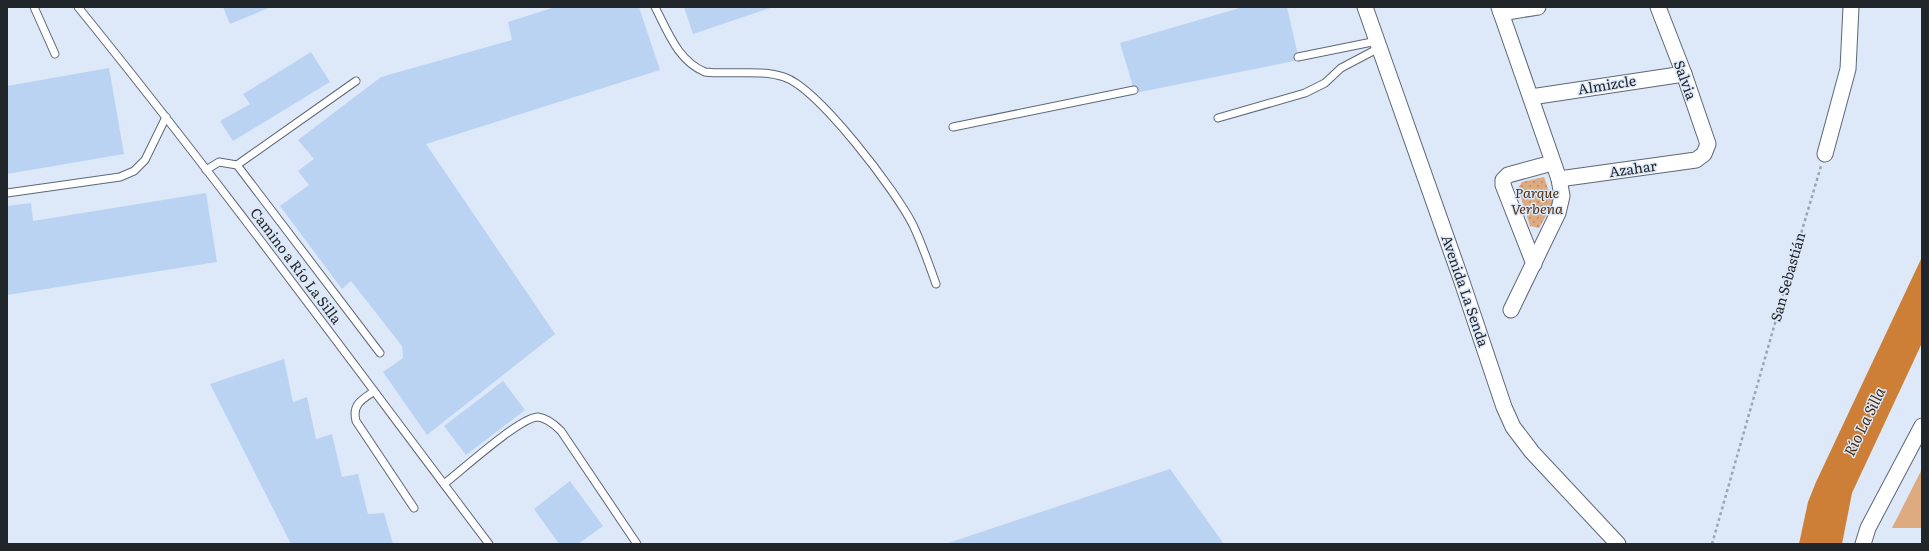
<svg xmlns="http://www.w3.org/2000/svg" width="1929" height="551" font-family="Literata,serif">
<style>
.grass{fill:url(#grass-dots)}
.pitch{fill:#deab81}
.water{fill:#cd7f37}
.building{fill:#bbd3f3}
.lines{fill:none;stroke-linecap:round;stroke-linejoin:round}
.service-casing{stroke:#5e6875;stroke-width:9}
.minor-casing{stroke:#5e6875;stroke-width:17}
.path{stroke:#9ca5b1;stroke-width:2.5;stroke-dasharray:3 3;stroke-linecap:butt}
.service{stroke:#fff;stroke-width:7}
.minor{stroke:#fff;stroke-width:15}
.labels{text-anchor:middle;stroke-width:3;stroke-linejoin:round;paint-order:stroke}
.street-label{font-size:14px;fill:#21262b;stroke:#dde8f8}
.park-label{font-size:14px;font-style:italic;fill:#4f2f11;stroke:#dde8f8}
.water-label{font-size:15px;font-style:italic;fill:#482809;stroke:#dde8f8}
</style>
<defs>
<pattern id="grass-dots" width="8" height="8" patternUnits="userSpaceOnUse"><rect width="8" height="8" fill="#deab81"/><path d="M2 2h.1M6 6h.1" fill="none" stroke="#b48b6a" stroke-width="1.8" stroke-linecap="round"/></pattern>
</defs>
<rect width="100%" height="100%" fill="#dde8f8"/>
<polygon class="grass" points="1544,177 1553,203 1539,228 1530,226 1518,188 1522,182"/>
<polygon class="pitch" points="1922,469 1922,528 1892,528"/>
<polygon class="water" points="1922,257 1922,343 1852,493 1842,544 1799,544 1808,502 1816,482"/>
<g class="building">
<polygon points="223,7 271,7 230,24"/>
<polygon points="555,7 639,7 660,70 426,144 555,334 427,435 383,372 403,358 402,346 351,281 342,289 280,206 309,185 298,171 314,159 298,140 381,77 512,40 508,22"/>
<polygon points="684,7 773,7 693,34"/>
<polygon points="1243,7 1287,7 1299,60 1135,93 1120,43"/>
<polygon points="311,52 330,82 233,141 220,121 250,104 243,94"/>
<polygon points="109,68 124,154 7,174 7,86"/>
<polygon points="206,193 217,262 7,295 7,206 31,203 33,221"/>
<polygon points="284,359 293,402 307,397 316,439 332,434 342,477 358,474 368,514 384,513 393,544 291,544 210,384"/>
<polygon points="503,381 525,410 466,455 444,426"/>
<polygon points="1170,469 1224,544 945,544"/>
<polygon points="570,481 603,526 578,544 559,544 534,509"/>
</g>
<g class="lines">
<g class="service-casing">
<g id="service">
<polyline points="34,7 55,54"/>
<path d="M78,7c142,175 275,357 411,537"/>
<path d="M655,7c13,25 23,54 50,65 25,3 55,-3 79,5 34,11 112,114 129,148 9,19 16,39 23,59"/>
<polyline points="1298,57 1377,41"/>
<polyline points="1218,118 1305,93 1325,83 1341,68 1379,48"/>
<polyline points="953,127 1134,90"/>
<polyline points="237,165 356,81"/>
<polyline points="206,170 219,162 237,165 380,353"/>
<polyline points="7,193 120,177 134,171 145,160 166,117"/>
<path d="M373,392c-12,8 -21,13 -17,29l58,87"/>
<path d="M444,484c17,-13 76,-67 94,-67 9,1 17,8 23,14l76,113"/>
</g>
</g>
<g class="minor-casing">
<g id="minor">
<polyline points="1365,7 1461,279 1504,407 1513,427 1532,452 1618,544"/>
<polyline points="1499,7 1559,179 1562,196 1558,213 1511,310"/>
<polyline points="1501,13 1538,7"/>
<polyline points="1531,97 1684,74"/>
<polyline points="1825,154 1848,69 1851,7"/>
<polyline points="1559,179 1696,160 1704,154 1708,144 1684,74 1658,7"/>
<polyline points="1534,264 1503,185 1503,180 1508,175 1552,163"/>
<polyline points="1863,544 1868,528 1922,426"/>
</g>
</g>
<polyline class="path" points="1712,544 1785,288 1821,166"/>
<use href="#service" class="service"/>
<use href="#minor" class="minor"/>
</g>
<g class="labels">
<g class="street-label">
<text transform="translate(1685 80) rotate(70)" y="5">Salvia</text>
<text transform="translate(1607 85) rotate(-9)" y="5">Almizcle</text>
<text transform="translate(1633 169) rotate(-8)" y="5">Azahar</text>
<text transform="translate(296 266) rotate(53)" y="5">Camino a Río La Silla</text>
<text transform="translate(1788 277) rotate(-74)" y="5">San Sebastián</text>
<text transform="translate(1465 291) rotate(71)" y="5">Avenida La Senda</text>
</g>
<g class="park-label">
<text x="1537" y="198">Parque<tspan x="1537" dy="16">Verbena</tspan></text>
</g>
<g class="water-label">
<text transform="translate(1865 422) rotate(-64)" y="5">Río La Silla</text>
</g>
</g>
<rect width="1929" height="551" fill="none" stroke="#21262b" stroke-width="16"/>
</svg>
